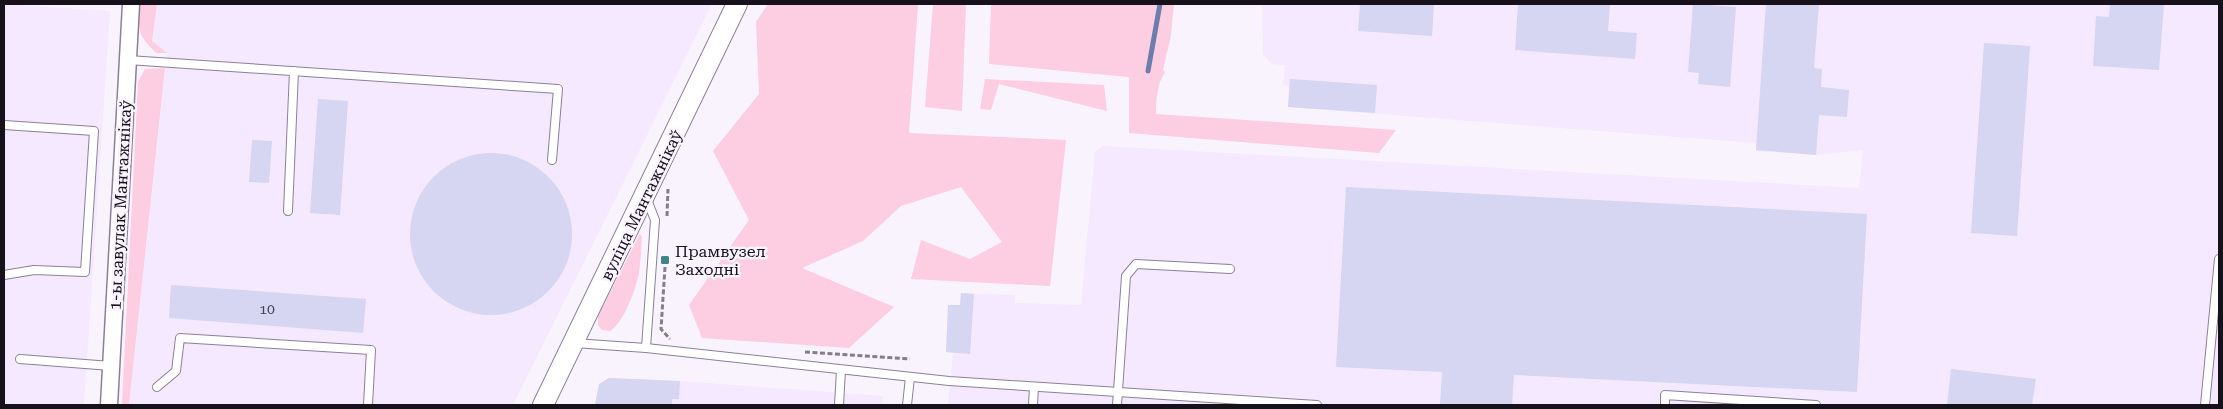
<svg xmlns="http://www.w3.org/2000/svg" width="2223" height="409" font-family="'Roboto Serif',serif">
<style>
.built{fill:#f4e9fe}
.green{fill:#fdcde1}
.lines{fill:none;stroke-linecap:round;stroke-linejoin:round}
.stream{stroke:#6e7eac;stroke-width:5}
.building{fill:#d6d5f2}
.service-casing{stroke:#8c7f98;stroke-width:10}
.minor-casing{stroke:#8c7f98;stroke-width:19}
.tertiary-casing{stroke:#8c7f98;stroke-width:22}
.path{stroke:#847e89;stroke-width:3;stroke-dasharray:5 2.5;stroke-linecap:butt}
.service{stroke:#fff;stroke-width:8}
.minor{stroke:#fff;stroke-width:16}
.tertiary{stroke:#fff;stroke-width:20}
.poi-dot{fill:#3d858a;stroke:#f9f3fe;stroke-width:2}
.labels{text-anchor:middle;stroke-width:5;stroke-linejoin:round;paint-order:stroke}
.number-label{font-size:14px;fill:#464251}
.street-label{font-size:16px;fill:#16111b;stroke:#f9f3fe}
.poi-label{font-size:16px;fill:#16111b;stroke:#f9f3fe;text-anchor:start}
</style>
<rect width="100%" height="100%" fill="#f9f3fe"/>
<g class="built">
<polygon points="4,4 110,11 84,405 4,405"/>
<polygon points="157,4 712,4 513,405 129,405 167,53 152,41"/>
<polygon points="1262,4 2219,4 2219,405 948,405 953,353 946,352 948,305 960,305 961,293 1015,295 1015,303 1081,305 1095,152 1103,146 1859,188 1863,150 1816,155 1756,151 1756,143 1288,107 1289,86 1283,85 1285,65 1271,64 1263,54"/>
<polygon points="609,378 680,381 883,396 883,405 595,405 599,384"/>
</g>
<g class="green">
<path d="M140,4h17l-5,37 15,12h-11c-19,-19 -18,-23 -16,-49z"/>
<polygon points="768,4 918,4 909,133 1066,140 1050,286 911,279 921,240 970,259 1002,242 961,187 901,206 863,241 802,268 894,307 849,348 702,338 689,305 749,220 713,151 759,94 756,22"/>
<polygon points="933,4 966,4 962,111 925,107"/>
<path d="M991,4h183l-3,31 -8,35 2,2c-8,12 -9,27 -9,42l240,16 -17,23 -250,-20v-56l-140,-13z"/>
<polygon points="165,68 129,405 123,405 122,403 138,82 145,69"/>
<polygon points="985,79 1104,85 1107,111 999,84 991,110 980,109"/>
<path d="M640,234l2,3c-1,12 -1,24 -3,35 -2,15 -16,52 -29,59l-8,-1 -4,-5v-9z"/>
</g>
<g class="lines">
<polyline class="stream" points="1148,71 1160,4"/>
</g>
<g class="building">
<polygon points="1360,4 1434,4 1432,36 1358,31"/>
<polygon points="1518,4 1610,4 1608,31 1637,33 1635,59 1515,50"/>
<polygon points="1693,4 1736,7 1730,87 1698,84 1699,73 1688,72"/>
<polygon points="1766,4 1819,4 1814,68 1822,69 1821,87 1849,90 1847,117 1819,115 1816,155 1756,150"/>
<polygon points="2110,4 2164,4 2159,70 2093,66 2096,16 2109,17"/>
<polygon points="1984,43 2030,46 2017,236 1971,233"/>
<polygon points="1290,79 1377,85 1375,113 1288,107"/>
<polygon points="318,99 348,101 340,215 310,213"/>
<polygon points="252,140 272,141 269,183 249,182"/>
<circle cx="491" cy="234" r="81"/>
<polygon points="1346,187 1867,214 1857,392 1514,375 1512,405 1440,405 1442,372 1336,367"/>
<polygon points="171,285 366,299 363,333 169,318"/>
<polygon points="961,293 974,294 970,354 946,352 948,305 960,305"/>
<polygon points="1951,369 2036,379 2032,405 1947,405"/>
<polygon points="609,378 680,381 679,399 672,399 672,405 595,405 599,384"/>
</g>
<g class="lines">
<g class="service-casing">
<g id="service">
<polyline points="128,60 558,89 552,160"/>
<polyline points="4,125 94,131 85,272 34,270 4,275"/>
<polyline points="288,211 294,71"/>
<polyline points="574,343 646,348 949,381 1317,405"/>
<polyline points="646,348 655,220 646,197"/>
<polyline points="20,359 111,366"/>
<polyline points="157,387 176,371 180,338 371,350 368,405"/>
<polyline points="839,405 841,370"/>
<polyline points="907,405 910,377"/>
<polyline points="1033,405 1034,387"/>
<polyline points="1117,405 1126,276 1136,264 1230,269"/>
<polyline points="1665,405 1665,395 1816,405"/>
<polyline points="2205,405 2219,259"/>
</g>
</g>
<g class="minor-casing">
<polyline id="minor" points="109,405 131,4"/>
</g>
<g class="tertiary-casing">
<polyline id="tertiary" points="543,405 737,4"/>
</g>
<g class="path">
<polyline points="667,216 668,189"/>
<polyline points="665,267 661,329 670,339"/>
<polyline points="805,352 910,359"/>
</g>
<use href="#service" class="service"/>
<use href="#minor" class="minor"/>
<use href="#tertiary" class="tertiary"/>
</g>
<rect class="poi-dot" x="660" y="255" width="10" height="10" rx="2.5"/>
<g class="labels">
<g class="number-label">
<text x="267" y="314">10</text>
</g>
<g class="street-label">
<text transform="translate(120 205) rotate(-87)" y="6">1-ы завулак Мантажнікаў</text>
<text transform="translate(641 205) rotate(-64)" y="6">вуліца Мантажнікаў</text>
</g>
<g class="poi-label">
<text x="675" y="257">Прамвузел<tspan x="675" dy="18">Заходні</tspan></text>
</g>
</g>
<rect width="2223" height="409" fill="none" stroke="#16111b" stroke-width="10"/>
</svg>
